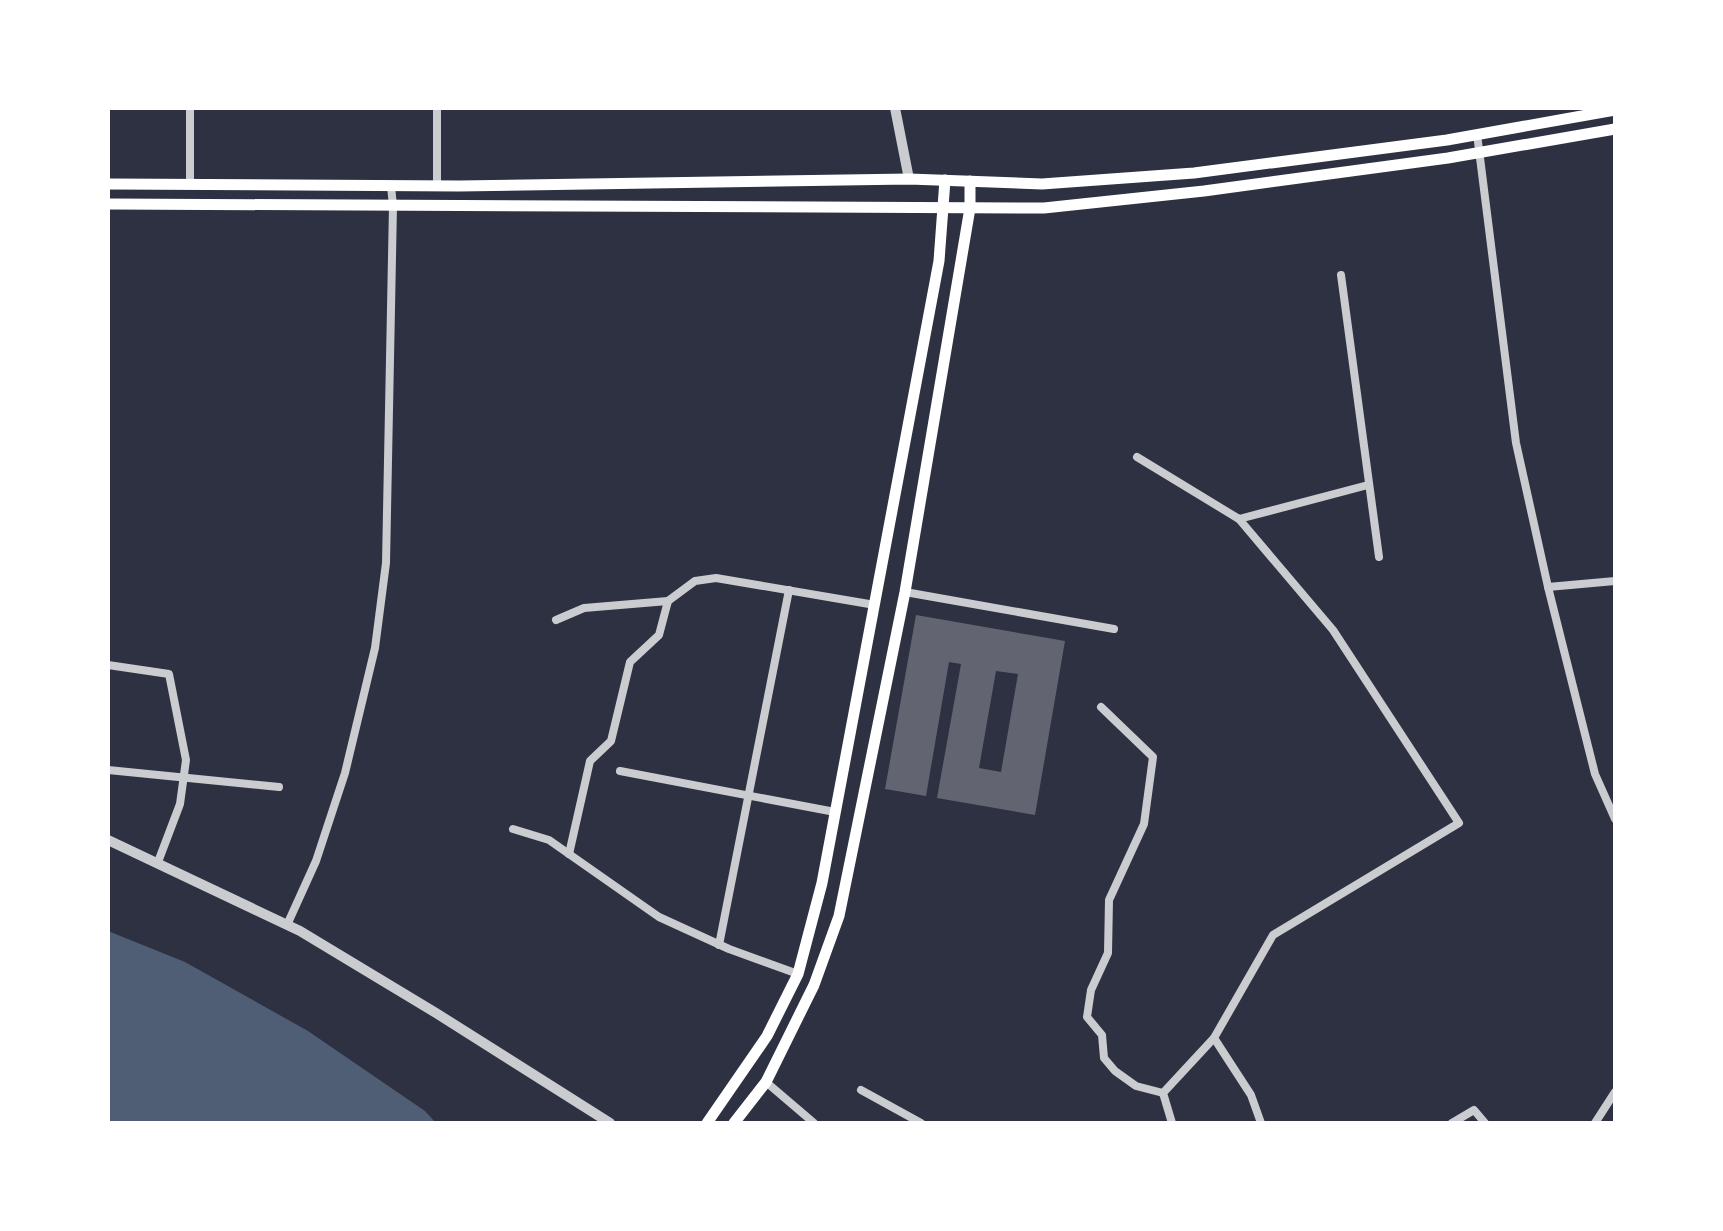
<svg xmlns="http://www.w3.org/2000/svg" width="1723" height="1231" font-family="'DM Sans',sans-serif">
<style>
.water{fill:#4f5d75}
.building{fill:#626471;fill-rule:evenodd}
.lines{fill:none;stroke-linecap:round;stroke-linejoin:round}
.minor{stroke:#caccd0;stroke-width:8}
.tertiary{stroke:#caccd0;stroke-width:10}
.secondary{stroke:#fff;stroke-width:11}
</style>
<rect width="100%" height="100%" fill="#2d3142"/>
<polygon class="water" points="108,931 185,962 308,1031 425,1111 436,1123 108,1123"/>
<path class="building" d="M916,615l149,26 -30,174 -98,-17 24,-134 -12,-2 -23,134 -41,-7zM996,671l22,3 -17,98 -22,-4z"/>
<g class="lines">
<g class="minor">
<polyline points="190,108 190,185"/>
<polyline points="1477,134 1516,443 1548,587 1595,774 1615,819"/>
<polyline points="437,186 437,108"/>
<polyline points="1341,275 1379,557"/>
<polyline points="1137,457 1239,519 1368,485"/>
<polyline points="1548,587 1615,581"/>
<polyline points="905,592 1114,629"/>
<polyline points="556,620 584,608 668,601 695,581 716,578 875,605"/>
<polyline points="108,665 169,674 186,760 180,804 158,862"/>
<polyline points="1101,707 1153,757 1144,824 1109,900 1108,953 1091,990 1087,1017 1102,1035 1104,1058 1115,1071 1136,1086 1163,1093"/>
<polyline points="108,770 279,787"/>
<polyline points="620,771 835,812"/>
<polyline points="513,829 549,840 659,917 729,949 798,974"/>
<polyline points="569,854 590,761 611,741 630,662 659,635 668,601"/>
<polyline points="287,925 316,861 345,773 375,648 386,563 393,206 391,186"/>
<polyline points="719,945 789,590"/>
<polyline points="1214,1038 1251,1095 1261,1123"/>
<polyline points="766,1082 814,1123"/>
<polyline points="861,1090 921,1123"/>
<polyline points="1172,1123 1163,1093 1214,1038 1273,935 1459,823 1333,630 1239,519"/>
<polyline points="1452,1123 1474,1110 1485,1123"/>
<polyline points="1595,1123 1615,1092"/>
</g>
<g class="tertiary">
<polyline points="895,108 909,179"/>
<polyline points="108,840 300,931 436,1013 610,1123"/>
</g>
<g class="secondary">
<polyline points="108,184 459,186 909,179 1042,184 1194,173 1447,140 1615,110"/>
<polyline points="108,204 1044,208 1204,191 1448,158 1615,129"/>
<polyline points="707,1123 767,1036 798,974 822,883 939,261 945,180"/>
<polyline points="734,1123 766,1082 814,985 839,916 905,592 970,208 970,181"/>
</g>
</g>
<rect width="1723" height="1231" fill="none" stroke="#ffffff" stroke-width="220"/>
</svg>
